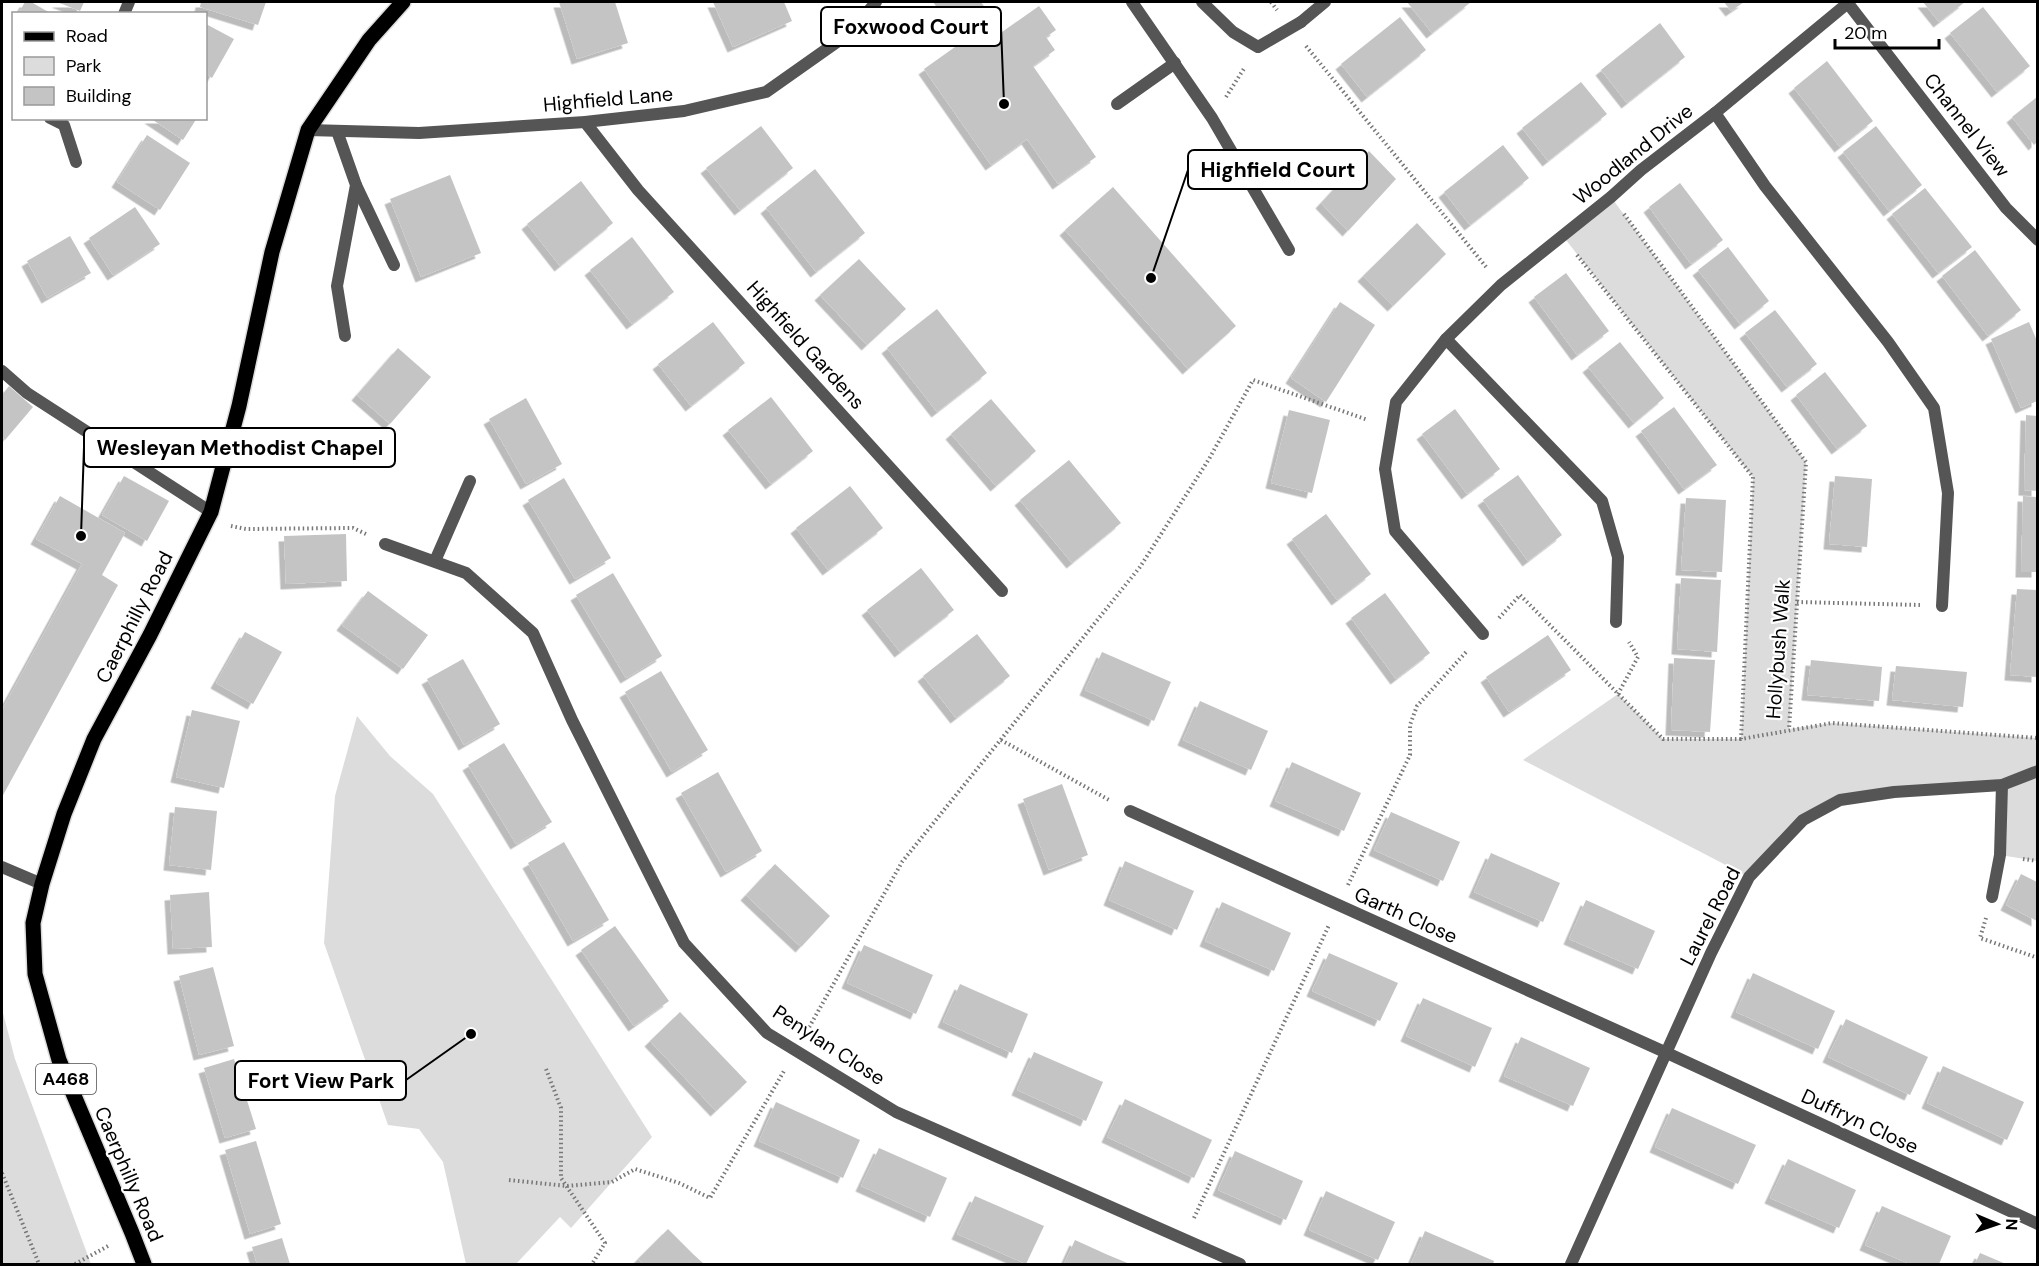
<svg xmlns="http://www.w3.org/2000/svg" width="2039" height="1266" font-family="'DM Sans',sans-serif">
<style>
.green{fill:#dcdcdc}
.building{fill:#c4c4c4;filter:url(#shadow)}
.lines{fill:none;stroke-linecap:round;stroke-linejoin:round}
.primary-casing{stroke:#dbdbdb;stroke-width:18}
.path{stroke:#777;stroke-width:4;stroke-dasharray:1.5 3;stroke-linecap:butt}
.service{stroke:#555;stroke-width:12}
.minor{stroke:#555;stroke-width:12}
.tertiary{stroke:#555;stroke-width:12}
.primary{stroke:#000;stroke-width:15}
.labels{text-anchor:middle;stroke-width:4.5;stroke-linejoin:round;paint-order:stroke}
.shield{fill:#fff;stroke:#4c4c4c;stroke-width:1.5}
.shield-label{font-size:18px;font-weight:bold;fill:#000}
.street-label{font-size:20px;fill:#000;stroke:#fff}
.leader{fill:none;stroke:#000;stroke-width:2}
.callout-dot{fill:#000;stroke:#fff;stroke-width:2}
.callout{fill:#fff;stroke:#000;stroke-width:2}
.callout-label{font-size:21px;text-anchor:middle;font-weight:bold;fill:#000}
</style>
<defs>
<filter id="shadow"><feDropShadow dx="-5.5" dy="5.5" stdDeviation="0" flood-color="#0004"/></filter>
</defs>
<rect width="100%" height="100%" fill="#fff"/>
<g class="green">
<polygon points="1611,197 1806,462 1789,729 1832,723 2037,738 2037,861 2000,855 2002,785 1840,800 1803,820 1749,877 1523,760 1618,694 1663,739 1741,739 1753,477 1562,235"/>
<polygon points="357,716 390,756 433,794 652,1137 571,1228 560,1217 516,1264 466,1264 443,1162 419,1129 388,1125 324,943 335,796"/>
<polygon points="2,1009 15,1059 91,1264 2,1264"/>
</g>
<g class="building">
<polygon points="25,2 31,2 52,14 18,14"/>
<polygon points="57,2 84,2 80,11"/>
<polygon points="201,2 266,2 258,25 200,7"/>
<polygon points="559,2 615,2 628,43 577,59"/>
<polygon points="713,2 784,2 792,21 733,47"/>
<polygon points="933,2 981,2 1002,32 1039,6 1056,30 1046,37 1055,50 1033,66 1096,157 1058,184 1027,139 991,165 924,69 962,42"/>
<polygon points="1407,2 1471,2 1432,33"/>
<polygon points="1724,2 1744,2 1731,11"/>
<polygon points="1923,2 1965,2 1939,22"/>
<polygon points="1983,7 2030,66 1997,92 1950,33"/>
<polygon points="1400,17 1426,50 1367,97 1341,64"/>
<polygon points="1660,23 1685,57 1627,103 1601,70"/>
<polygon points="206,24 234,39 212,78 206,74"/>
<polygon points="1827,61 1873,121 1840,147 1794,88"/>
<polygon points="1581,82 1607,114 1548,161 1522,128"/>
<polygon points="2037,97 2037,142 2034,145 2012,117"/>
<polygon points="150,118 197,118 183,140"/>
<polygon points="761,126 793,168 740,210 706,168"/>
<polygon points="1876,126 1922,185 1889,211 1843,152"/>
<polygon points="147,135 190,163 160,210 117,182"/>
<polygon points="1503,145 1529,178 1470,225 1444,192"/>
<polygon points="1369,151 1396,179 1348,231 1321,203"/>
<polygon points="815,169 865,233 816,272 766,208"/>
<polygon points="450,175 481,253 421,277 390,199"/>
<polygon points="581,181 613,223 560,266 527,224"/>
<polygon points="1680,183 1723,240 1691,264 1649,207"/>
<polygon points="1113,187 1236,326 1188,369 1065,230"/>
<polygon points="1925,188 1972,247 1938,273 1892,214"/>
<polygon points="135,207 160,244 113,275 89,238"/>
<polygon points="1417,223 1446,254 1393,306 1363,276"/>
<polygon points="70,236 91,273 47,298 27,261"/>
<polygon points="632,237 674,292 632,324 590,270"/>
<polygon points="1728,247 1769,301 1740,324 1698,270"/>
<polygon points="1975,250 2021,310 1988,336 1942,276"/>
<polygon points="859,259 906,309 867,345 820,295"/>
<polygon points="1566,273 1609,331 1577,355 1534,297"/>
<polygon points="1340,302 1375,325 1326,402 1291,378"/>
<polygon points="937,309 987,373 937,412 887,348"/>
<polygon points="1775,310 1817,364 1787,387 1745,333"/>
<polygon points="713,322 745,363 691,406 658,364"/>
<polygon points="2029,322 2037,341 2037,401 2021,408 1991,339"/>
<polygon points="1620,342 1664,398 1634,423 1588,367"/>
<polygon points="398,348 431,377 390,424 357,395"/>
<polygon points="1825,372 1867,426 1837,449 1796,395"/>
<polygon points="9,386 33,407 5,440 2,436 2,395"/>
<polygon points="771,397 813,451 771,484 728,430"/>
<polygon points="526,398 562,464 526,484 489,419"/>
<polygon points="991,399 1036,451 996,486 951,434"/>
<polygon points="1674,407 1717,465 1684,489 1641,431"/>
<polygon points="1455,409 1500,469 1467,494 1422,434"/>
<polygon points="1289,410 1330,420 1312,493 1271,483"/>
<polygon points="2026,415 2037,416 2037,491 2024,490"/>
<polygon points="1069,460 1121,523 1072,563 1020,500"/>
<polygon points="1518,475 1562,535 1528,561 1483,500"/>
<polygon points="124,476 169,501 147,541 102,515"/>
<polygon points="1835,476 1872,479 1867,547 1829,544"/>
<polygon points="564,478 611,558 575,579 528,500"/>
<polygon points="850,486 883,528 828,570 796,528"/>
<polygon points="60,496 125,533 102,575 118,585 2,797 2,710 82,564 36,539"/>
<polygon points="2023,496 2037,497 2037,572 2021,572"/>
<polygon points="1686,498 1726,500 1722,572 1681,570"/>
<polygon points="1326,514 1371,574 1337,600 1292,539"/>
<polygon points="346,534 347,581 286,584 284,536"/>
<polygon points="921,568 954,610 900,652 867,610"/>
<polygon points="613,573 662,656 626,678 576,595"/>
<polygon points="1681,578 1721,580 1717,652 1677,649"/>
<polygon points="2017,589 2037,590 2037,677 2010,675"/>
<polygon points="368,591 428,635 403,669 342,625"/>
<polygon points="1385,593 1430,653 1396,679 1351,618"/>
<polygon points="245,632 282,652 253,704 216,683"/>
<polygon points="977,634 1010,676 956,718 923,676"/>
<polygon points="1548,635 1571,670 1509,712 1486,677"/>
<polygon points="1102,652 1171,682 1154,721 1085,690"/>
<polygon points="1674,658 1715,660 1710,732 1671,730"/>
<polygon points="463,659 500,724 464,745 427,679"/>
<polygon points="1811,660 1882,667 1879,701 1807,695"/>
<polygon points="1896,666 1967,672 1963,707 1892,700"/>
<polygon points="661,671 708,750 672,772 625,692"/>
<polygon points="1200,701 1268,731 1251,770 1183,740"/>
<polygon points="192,710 240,721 224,788 176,777"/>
<polygon points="504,743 552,822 516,844 468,765"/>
<polygon points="1292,762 1361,793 1344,831 1275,801"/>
<polygon points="718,772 762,851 726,872 681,793"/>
<polygon points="1062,784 1088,855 1049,870 1023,799"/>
<polygon points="175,807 217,811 211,870 169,865"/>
<polygon points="1391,812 1460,842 1443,881 1374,850"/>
<polygon points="564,842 609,920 573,941 528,863"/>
<polygon points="1491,853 1560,883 1543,922 1474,892"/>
<polygon points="1125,861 1194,891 1177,930 1109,900"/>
<polygon points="775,864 830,916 801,947 746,895"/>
<polygon points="2021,874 2037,882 2037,921 2006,905"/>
<polygon points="209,892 212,947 173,949 170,895"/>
<polygon points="1586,900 1655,931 1638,969 1569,939"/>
<polygon points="1222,902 1291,933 1274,971 1205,941"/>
<polygon points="615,926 669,1001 634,1026 581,950"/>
<polygon points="864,945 933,975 916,1014 847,983"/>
<polygon points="1329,953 1398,983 1380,1021 1312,991"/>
<polygon points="213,967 234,1046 199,1055 179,976"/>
<polygon points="1753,973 1835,1011 1818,1049 1736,1012"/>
<polygon points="960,984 1028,1014 1012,1053 943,1022"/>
<polygon points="1423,998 1492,1028 1475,1067 1406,1036"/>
<polygon points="680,1012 747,1082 716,1111 650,1041"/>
<polygon points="1846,1019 1928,1057 1910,1095 1828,1057"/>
<polygon points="1521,1037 1590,1068 1573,1106 1504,1076"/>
<polygon points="1034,1052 1103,1082 1086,1121 1017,1090"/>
<polygon points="234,1059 256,1129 225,1138 204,1068"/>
<polygon points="1943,1066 2024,1102 2007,1140 1927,1103"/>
<polygon points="1125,1099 1212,1140 1194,1178 1107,1137"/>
<polygon points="776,1102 860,1140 843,1178 759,1141"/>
<polygon points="1672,1108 1756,1145 1738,1184 1655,1147"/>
<polygon points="256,1141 281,1224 250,1234 225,1150"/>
<polygon points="879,1148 947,1178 930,1217 861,1186"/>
<polygon points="1235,1151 1303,1181 1286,1220 1218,1190"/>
<polygon points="1788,1159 1856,1190 1839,1228 1770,1198"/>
<polygon points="1326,1191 1395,1222 1378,1260 1309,1230"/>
<polygon points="975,1196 1044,1226 1026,1264 957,1234"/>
<polygon points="1882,1206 1951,1236 1939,1264 1910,1264 1865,1245"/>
<polygon points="668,1229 693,1254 704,1264 644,1264 638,1259"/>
<polygon points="1425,1231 1494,1261 1493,1264 1411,1264"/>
<polygon points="282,1238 290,1264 257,1264 252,1247"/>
<polygon points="1075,1240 1108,1255 1130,1264 1064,1264"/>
<polygon points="1980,1253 2006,1264 1975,1264"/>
</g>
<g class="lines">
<g class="primary-casing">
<polyline id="primary" points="144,1264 132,1233 59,1060 35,974 33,923 42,884 64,814 94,739 150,635 211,512 239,406 272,252 308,130 369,40 403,2"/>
</g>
<g class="path">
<polyline points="1271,2 1277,10"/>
<polyline points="1306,46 1487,268"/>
<polyline points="1226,97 1245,67"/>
<polyline points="1624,214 1806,462 1789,729"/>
<polyline points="1577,255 1753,477 1741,739 1832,723 2038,738"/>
<polyline points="231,526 246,529 353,528 366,534"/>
<polyline points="1797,602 1920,605"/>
<polyline points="1499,618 1520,595 1663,739 1741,739"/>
<polyline points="1618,694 1638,657 1629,642"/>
<polyline points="1001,740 1111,801"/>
<polyline points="2023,859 2038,861"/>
<polyline points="1348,885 1410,755 1410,725 1417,706 1467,651"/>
<polyline points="1986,918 1980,938 2038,958"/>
<polyline points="807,1031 902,862 1140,567 1209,459 1253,380 1368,420"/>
<polyline points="546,1069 561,1108 561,1178 605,1243 592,1264"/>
<polyline points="2,1173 39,1264"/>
<polyline points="509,1180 567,1186 612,1182 635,1169 679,1183 710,1198 784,1071"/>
<polyline points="1194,1218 1329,925"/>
<polyline points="75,1264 110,1245"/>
</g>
<g class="service">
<polyline points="1132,2 1212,118 1289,250"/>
<polyline points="1202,2 1233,32 1258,47 1301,22"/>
<polyline points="1117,104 1175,63"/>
<polyline points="337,131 356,185 337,286 345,336"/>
<polyline points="356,185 394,265"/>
<polyline points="1992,897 2000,855 2002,785"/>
</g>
<g class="minor">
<polyline points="1847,2 2006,208 2038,240"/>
<polyline points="124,14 129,2"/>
<polyline points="1301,22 1325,2"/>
<polyline points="1715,113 1765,186 1888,342 1934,408 1948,493 1942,606"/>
<polyline points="50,118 64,125 76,162"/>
<polyline points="585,122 638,190 1002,591"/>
<polyline points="308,130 419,133 585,122 684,111 766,92 851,32 876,2"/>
<polyline points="1446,339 1602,501 1618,557 1616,622"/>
<polyline points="2,371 27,393 211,512"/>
<polyline points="385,544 466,573 533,633 572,720 684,943 767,1033 896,1112 1240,1264"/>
<polyline points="435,561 470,481"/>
<polyline points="1483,634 1395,531 1385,469 1396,402 1446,339 1501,285 1611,197 1641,170 1715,113 1848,3"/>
<polyline points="1130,811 1667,1053 2038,1224"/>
<polyline points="1571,1264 1711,953 1749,877 1803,820 1840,800 1894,792 2002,785 2038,771"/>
</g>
<polyline class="tertiary" points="2,867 42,884"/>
<use href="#primary" class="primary"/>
</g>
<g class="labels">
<rect class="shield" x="36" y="1064" width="60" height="30" rx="4.5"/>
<g class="shield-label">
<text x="66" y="1085">A468</text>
</g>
<g class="street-label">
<text transform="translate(608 99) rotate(-5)" y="7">Highfield Lane</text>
<text transform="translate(1967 125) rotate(52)" y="7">Channel View</text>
<text transform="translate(1633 154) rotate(-39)" y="7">Woodland Drive</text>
<text transform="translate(806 345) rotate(48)" y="7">Highfield Gardens</text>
<text transform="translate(134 617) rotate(-63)" y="7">Caerphilly Road</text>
<text transform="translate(1778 649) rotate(-86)" y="7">Hollybush Walk</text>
<text transform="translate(1406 915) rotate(24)" y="7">Garth Close</text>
<text transform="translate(1710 916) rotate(-63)" y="7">Laurel Road</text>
<text transform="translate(829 1045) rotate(33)" y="7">Penylan Close</text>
<text transform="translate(1860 1121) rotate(25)" y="7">Duffryn Close</text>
<text transform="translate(129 1174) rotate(67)" y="7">Caerphilly Road</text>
</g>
</g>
<path class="leader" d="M1004 104L1001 27M1151 278L1188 170M81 536L84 447M471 1034L406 1080"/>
<g class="callout-dot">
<circle cx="1004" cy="104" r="6"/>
<circle cx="1151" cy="278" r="6"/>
<circle cx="81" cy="536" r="6"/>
<circle cx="471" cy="1034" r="6"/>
</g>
<g class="callout">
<rect x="821" y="7" width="180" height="39" rx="6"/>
<rect x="1188" y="150" width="179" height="39" rx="6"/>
<rect x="84" y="428" width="311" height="39" rx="6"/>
<rect x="235" y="1061" width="171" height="39" rx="6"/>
</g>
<g class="callout-label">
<text x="911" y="34">Foxwood Court</text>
<text x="1278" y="177">Highfield Court</text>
<text x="240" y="455">Wesleyan Methodist Chapel</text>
<text x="321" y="1088">Fort View Park</text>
</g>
<rect width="2039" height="1266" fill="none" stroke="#000000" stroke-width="6"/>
<rect x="12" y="12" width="195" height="108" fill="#ffffff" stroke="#999999" stroke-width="1.5"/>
<rect x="24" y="32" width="30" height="9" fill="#000000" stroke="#999999" stroke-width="1.5"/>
<text x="66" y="42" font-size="18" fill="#000000">Road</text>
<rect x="24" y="57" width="30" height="18" fill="#dcdcdc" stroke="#999999" stroke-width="1.5"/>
<text x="66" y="72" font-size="18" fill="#000000">Park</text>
<rect x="24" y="87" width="30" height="18" fill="#c4c4c4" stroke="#999999" stroke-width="1.5"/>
<text x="66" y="102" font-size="18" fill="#000000">Building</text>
<g transform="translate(1997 1224) rotate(92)" stroke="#ffffff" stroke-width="4.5" paint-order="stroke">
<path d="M0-4.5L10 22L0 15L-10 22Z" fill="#000000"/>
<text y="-9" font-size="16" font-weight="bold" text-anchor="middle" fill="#000000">N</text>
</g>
<path d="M1835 39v9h104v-9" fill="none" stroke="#000000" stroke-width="3"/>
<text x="1844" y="39" font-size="18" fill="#000000" stroke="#ffffff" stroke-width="4.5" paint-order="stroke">20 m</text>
</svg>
